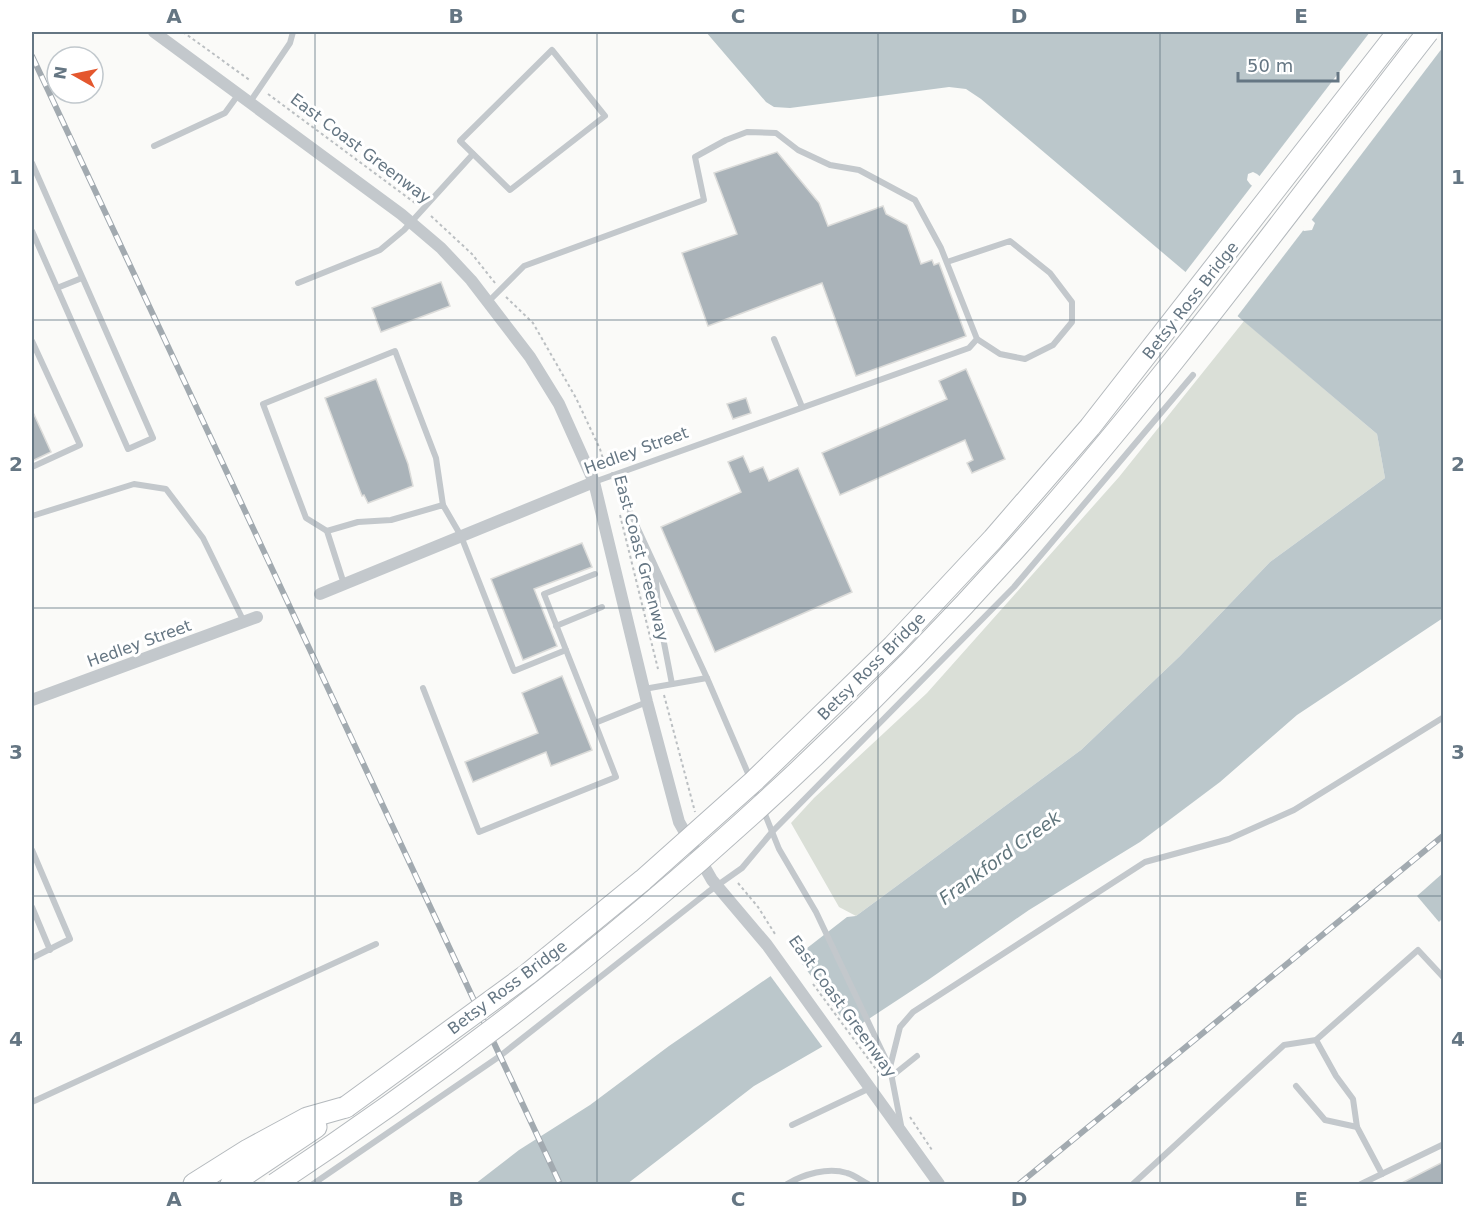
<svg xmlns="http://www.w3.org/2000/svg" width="1475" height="1216" font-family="'DejaVu Sans',sans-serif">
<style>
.green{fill:#dadfd7}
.water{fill:#bbc7cb;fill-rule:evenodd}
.pier{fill:#fafaf8}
.building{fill:#aab3b9;stroke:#dcdcda;stroke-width:1.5}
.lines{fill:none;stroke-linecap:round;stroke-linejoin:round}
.motorway-casing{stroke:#b4b9bd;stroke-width:23}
.path{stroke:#bbbfc2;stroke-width:2;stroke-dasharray:3 3;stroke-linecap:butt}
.service{stroke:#c3c8cc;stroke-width:6}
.minor{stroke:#c3c8cc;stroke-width:12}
.motorway{stroke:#fff;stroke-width:21}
.rail-casing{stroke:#a2aab0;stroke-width:6}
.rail{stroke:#fff;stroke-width:4;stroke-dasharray:11;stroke-linecap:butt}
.motorway-bridge-casing{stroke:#b4b9bd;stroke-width:23;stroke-linecap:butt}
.motorway-bridge{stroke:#fff;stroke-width:21}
.grid{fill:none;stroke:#657683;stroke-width:1.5;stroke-opacity:0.55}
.labels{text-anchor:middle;stroke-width:6;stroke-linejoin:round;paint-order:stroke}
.street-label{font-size:16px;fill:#657683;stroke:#fff}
.water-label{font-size:18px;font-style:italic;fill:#60757c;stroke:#fff}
.neatline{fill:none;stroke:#657683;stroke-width:2}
.grid-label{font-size:20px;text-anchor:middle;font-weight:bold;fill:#657683}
</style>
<rect width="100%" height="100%" fill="#fafaf8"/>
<polygon class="green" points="1244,321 1377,434 1385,478 1270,562 1180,656 1081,750 856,916 839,907 791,823 814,798 927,693 1119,477"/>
<g class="water">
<path d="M706,32h737v586l-146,97 -77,67 -80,60 -111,68 -101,70 -70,46 -104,60 -127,98h-152l44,-34 71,-45 79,-59 106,-73 72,-56 9,-1 225,-166 99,-94 90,-94 115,-84 -8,-44 -396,-335 -15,-10 -17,-2 -159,21 -16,-1 -8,-5zM1253,172l4,2 55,46 3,3 -3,7 -8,1 -54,-47 -3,-4 1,-6z"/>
<polygon points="1443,873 1443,918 1439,922 1417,896"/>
</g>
<g class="pier">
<polygon points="1370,32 1443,32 1443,47 1310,222 1258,178"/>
<polygon points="1254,183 1305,228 1236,318 1184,274"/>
<polygon points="795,954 852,1032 824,1049 769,974"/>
</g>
<g class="building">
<polygon points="777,152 819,203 828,226 883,206 886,214 907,225 921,264 932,260 934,265 939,263 966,336 856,376 822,283 708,326 682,253 737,234 714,173"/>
<polygon points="441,282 450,306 381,332 372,308"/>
<polygon points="966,369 1005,459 972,473 967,463 973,460 965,440 840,495 822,453 947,399 939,381"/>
<polygon points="376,379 408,464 413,486 368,503 364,495 362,496 355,478 325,398"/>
<polygon points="746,398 751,413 733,419 727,404"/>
<polygon points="32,410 51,452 32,461"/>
<polygon points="743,456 750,472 763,467 769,481 798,468 852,592 715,652 661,527 741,492 728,462"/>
<polygon points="582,543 592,567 534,589 557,646 523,660 491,579"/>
<polygon points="562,676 592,750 551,766 546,752 473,782 465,762 538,733 522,693"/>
<polygon points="1443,1162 1443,1185 1398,1185"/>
</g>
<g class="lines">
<g class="motorway-casing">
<g id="motorway">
<polyline points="194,1184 248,1150 307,1118 346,1107"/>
<polyline points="231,1184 316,1127"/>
</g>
</g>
<g class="path">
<polyline points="183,32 251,81"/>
<polyline points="268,94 415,203"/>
<polyline points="431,216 472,254 495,283"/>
<polyline points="506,297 533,323 576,398 600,449 606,469"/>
<polyline points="620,515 658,669"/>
<polyline points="664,695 695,812"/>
<polyline points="738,883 758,907 775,934"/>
<polyline points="813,984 881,1076"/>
<polyline points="910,1117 932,1150"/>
</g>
<g class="service">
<polygon points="552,50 605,116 510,190 460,141"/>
<polyline points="250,102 290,43 293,32"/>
<polyline points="154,146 225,113 238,95"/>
<polyline points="32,163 153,438 128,449 32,231"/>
<polyline points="947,262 1010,241 1050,273 1072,302 1072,322 1053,345 1025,359 1000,354 977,339"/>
<polyline points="298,283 380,250 404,230 473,154"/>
<polyline points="57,288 82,278"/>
<polyline points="488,302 524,266 704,200 695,157 726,140 747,132 776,133 798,150 830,165 859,170 915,200 941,248 977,339 969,348 594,482"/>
<polyline points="774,339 802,407"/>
<polyline points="32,341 80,445 32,467"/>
<polyline points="613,475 707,678 750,778"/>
<polyline points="32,516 134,484 166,489 203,538 244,622"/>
<polyline points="327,531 306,518 263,404 395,351 436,458 443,505"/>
<polyline points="655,569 659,617 672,684"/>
<polyline points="344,584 327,531 358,522 391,520 443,505 461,536 514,671 566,650 544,594 595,574"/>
<polyline points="556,626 602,607"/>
<polyline points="566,650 595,723 647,702"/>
<polyline points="423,688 479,832 616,777 595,723"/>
<polyline points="644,689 707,678"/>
<polyline points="754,787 779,849 816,912 890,1068 901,1125"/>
<polyline points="32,850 70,939 32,958"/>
<polyline points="32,907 50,950"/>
<polyline points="1316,1040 1336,1076 1353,1099 1357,1127 1382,1174"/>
<polyline points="890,1067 900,1027 913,1012 1145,862 1229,839 1294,810 1444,717"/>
<polyline points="892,1076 917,1056"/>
<polyline points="1296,1086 1325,1120 1357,1127"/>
<polyline points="32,1102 376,944"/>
<polyline points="792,1125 870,1088"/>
<polyline points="313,1184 500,1056 708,892 742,868 772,832 1014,587 1193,375"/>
<path d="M787,1184c17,-10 41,-17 60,-11 7,2 15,8 21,11"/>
<polyline points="1133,1184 1284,1045 1316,1040 1418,950 1444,978"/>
<polyline points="1361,1184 1444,1144"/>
</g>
<g class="minor">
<polyline points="154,32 401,214 441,248 471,280 530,357 559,404 594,482 647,702 679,822 712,880 767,945 939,1184"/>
<polyline points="320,594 594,482"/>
<polyline points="32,700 257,617"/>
</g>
<use href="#motorway" class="motorway"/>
<g class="rail-casing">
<g id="rail">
<polyline points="32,56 560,1184"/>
<polyline points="1019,1184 1444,835"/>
</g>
</g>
<use href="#rail" class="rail"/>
<g class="motorway-bridge-casing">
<g id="motorway-bridge">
<polyline points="346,1107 528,974 643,880 754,781 893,646 993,539 1090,427 1398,32"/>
<path d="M275,1184c273,-181 524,-393 742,-637 147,-164 276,-342 411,-515"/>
</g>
</g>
<use href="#motorway-bridge" class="motorway-bridge"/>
</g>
<path class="grid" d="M315,32v1152M597,32v1152M878,32v1152M1160,32v1152M32,320h1412M32,608h1412M32,896h1412"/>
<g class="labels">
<g class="street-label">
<text transform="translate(361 148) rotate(37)" y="6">East Coast Greenway</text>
<text transform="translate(1190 300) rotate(-52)" y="6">Betsy Ross Bridge</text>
<text transform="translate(636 450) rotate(-20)" y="6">Hedley Street</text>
<text transform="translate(642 558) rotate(75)" y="6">East Coast Greenway</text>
<text transform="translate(139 643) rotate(-20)" y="6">Hedley Street</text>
<text transform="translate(871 666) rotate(-45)" y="6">Betsy Ross Bridge</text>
<text transform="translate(507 987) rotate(-37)" y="6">Betsy Ross Bridge</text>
<text transform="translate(843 1006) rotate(54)" y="6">East Coast Greenway</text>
</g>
<g class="water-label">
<text transform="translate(1000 858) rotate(-36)" y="6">Frankford Creek</text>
</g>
</g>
<rect width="1475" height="1216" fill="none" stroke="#ffffff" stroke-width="66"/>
<g transform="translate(75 75) rotate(279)"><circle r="28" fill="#ffffff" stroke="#c1c8cd" stroke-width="1.5"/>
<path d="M0-4.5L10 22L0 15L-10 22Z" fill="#e4572e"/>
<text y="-9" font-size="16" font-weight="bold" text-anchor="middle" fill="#657683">N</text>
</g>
<path d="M1238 72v9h100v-9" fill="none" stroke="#657683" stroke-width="3"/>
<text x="1247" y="72" font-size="18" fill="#657683" stroke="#ffffff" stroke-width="4.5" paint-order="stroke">50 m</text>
<rect x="33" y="33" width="1409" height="1150" class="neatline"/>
<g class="grid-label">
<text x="174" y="23">A</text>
<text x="456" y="23">B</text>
<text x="738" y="23">C</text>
<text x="1019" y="23">D</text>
<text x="1301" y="23">E</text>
<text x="16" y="184">1</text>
<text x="1458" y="184">1</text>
<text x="16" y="471">2</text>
<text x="1458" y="471">2</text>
<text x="16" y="759">3</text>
<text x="1458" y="759">3</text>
<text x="16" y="1046">4</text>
<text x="1458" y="1046">4</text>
<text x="174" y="1206">A</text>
<text x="456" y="1206">B</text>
<text x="738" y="1206">C</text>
<text x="1019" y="1206">D</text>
<text x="1301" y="1206">E</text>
</g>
</svg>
